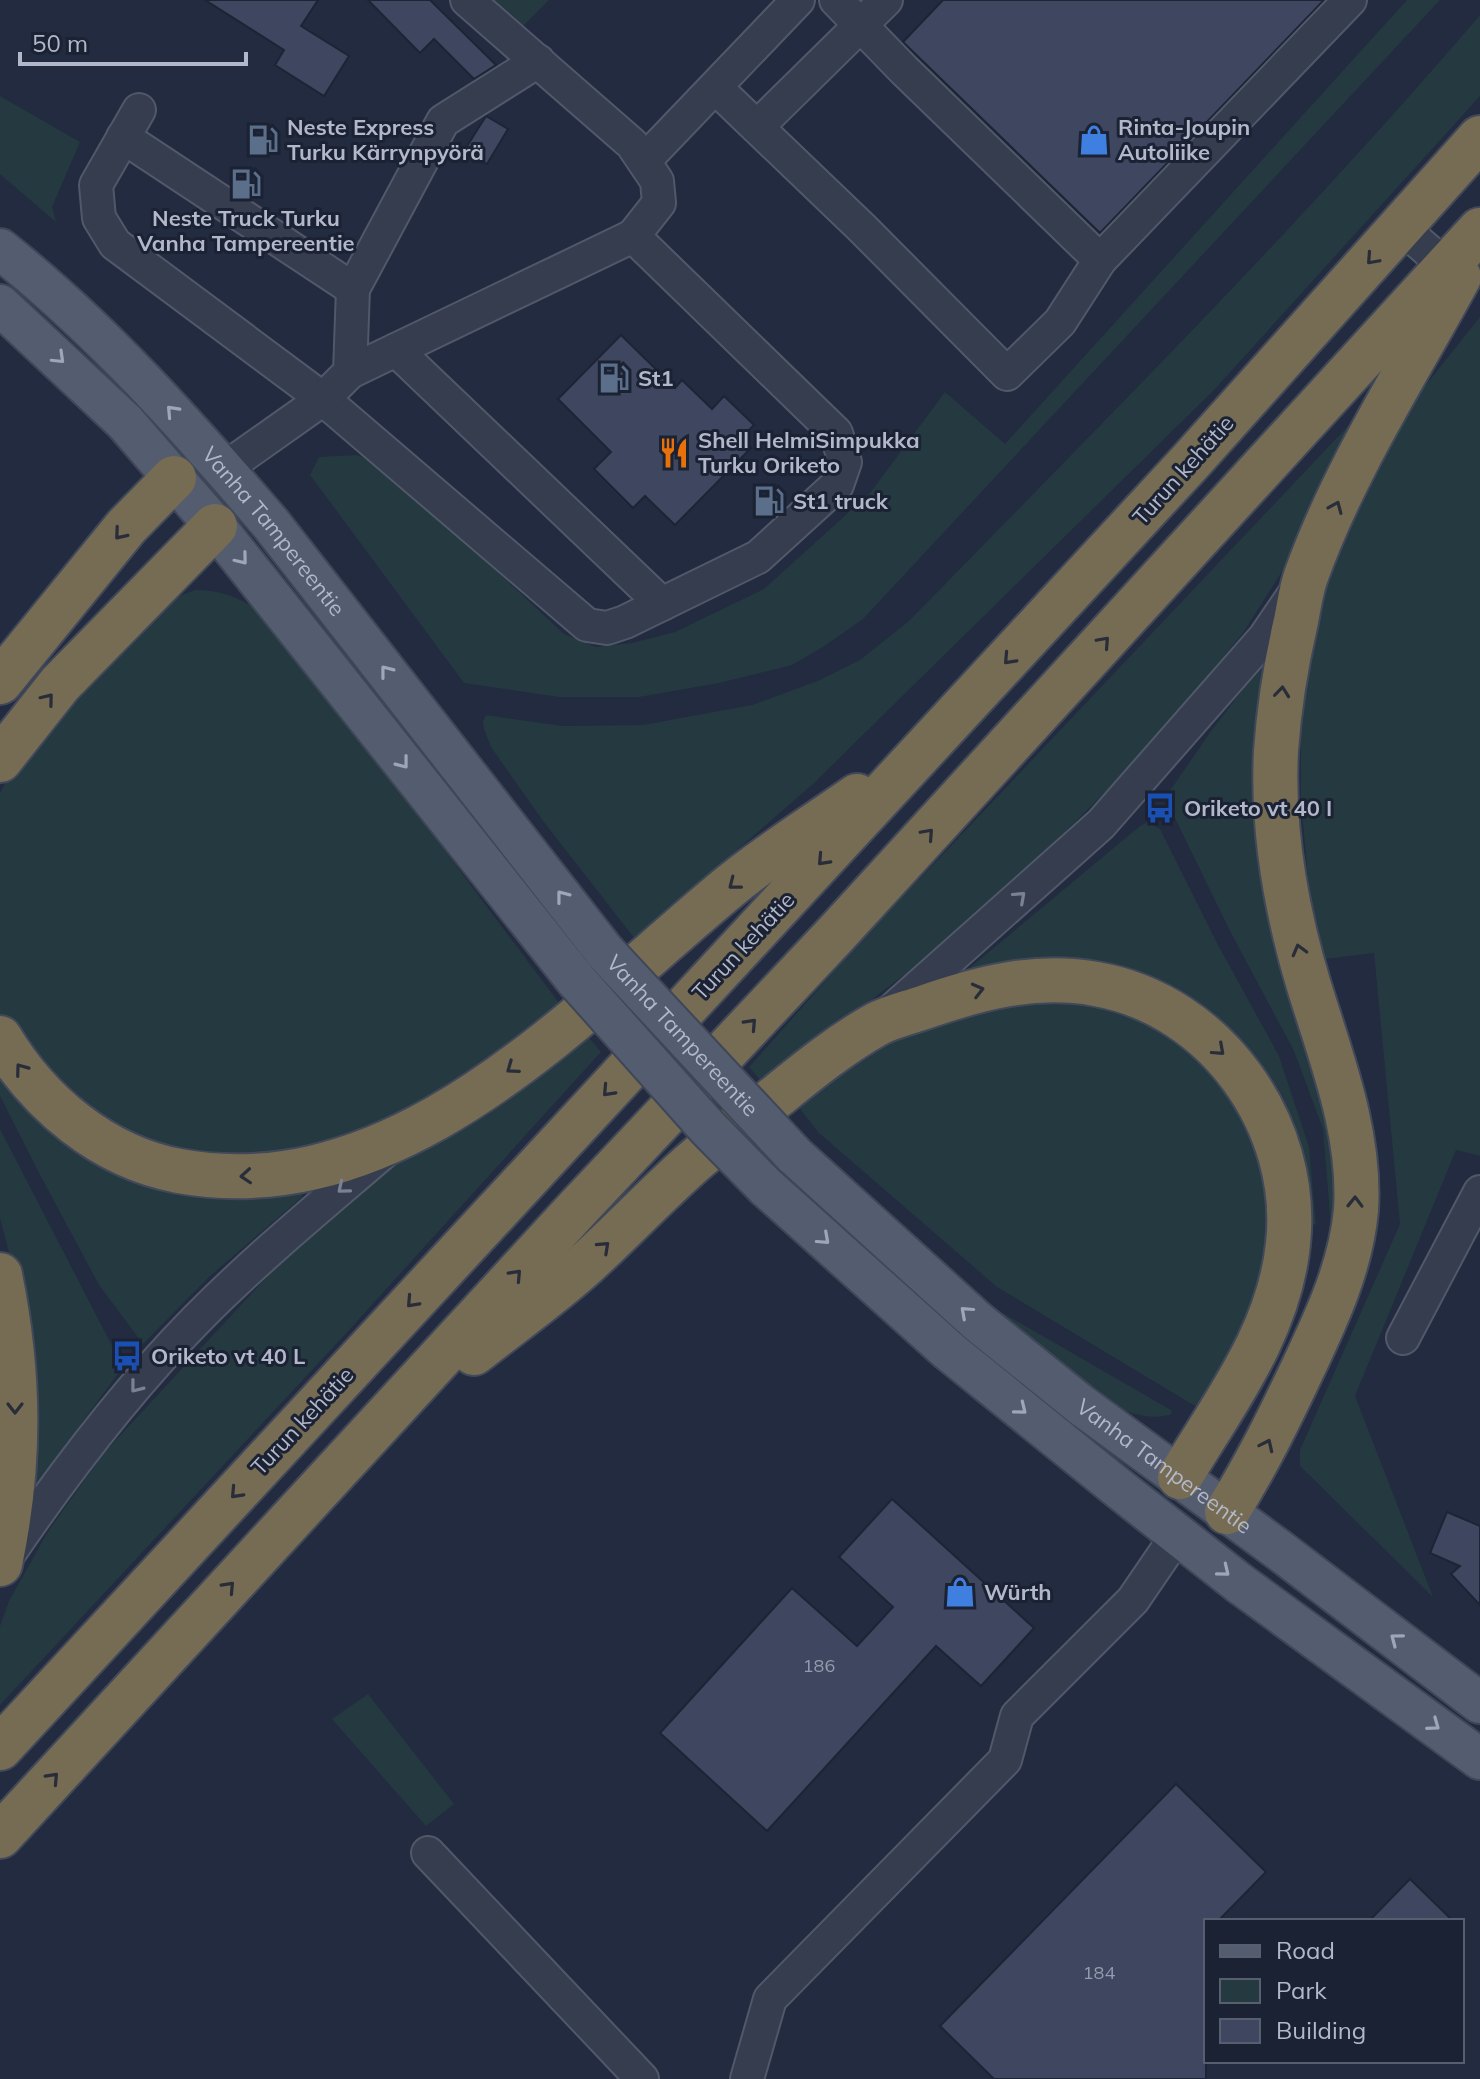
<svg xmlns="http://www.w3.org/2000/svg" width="1480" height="2079" font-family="Mulish,sans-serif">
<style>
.green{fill:#243940}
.building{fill:#3e475f;stroke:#1d2436;stroke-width:2}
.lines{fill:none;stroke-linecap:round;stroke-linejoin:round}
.minor-casing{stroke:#51586a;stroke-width:36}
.major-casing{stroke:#3f4658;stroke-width:44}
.highway-casing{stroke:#41485a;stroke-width:48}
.minor{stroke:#363d4f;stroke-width:32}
.major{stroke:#545c6f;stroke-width:40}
.highway{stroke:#756c53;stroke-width:44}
.major-bridge-casing{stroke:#3f4658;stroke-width:44;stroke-linecap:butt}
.major-bridge{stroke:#545c6f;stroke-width:40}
.oneway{stroke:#282d39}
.oneway2{stroke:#9fa6b8}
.oneway3{stroke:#7a8193}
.labels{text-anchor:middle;stroke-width:6;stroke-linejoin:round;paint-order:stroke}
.number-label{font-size:18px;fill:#959caf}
.poi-label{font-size:22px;font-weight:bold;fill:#b2b8ca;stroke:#1b2234;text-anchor:start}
.street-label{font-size:22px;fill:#b2b8ca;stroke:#1b2234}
</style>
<rect width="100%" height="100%" fill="#222b3f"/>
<g class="green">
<polygon points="487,0 549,0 519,30"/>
<polygon points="1407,0 1440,0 863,619 823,647 792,665 719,683 639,697 559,697 464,683 310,475 319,457 357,455 384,466 564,634 596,647 632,643 675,632 764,589 870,493 945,392 1005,444"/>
<path d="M1480,15v81l-266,294 -401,394 -178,155 -92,-118 -52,-74 -7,-18 -1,-8 3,-6 77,11 80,-1 109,-20 66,-24 42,-21 49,-39c194,-199 391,-395 571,-606z"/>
<polygon points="0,96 80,142 52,207 56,222 0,174"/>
<polygon points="1480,317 1480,1156 1456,1150 1355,1396 1433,1597 1300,1466 1300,1450 1400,1224 1374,953 1325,959 1309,891 1301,801 1301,702 1312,623 1331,563 1398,420"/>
<polygon points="1349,425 1283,570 1243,633 1141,757 1018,878 950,940 866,1004 765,1086 749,1067 871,930"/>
<path d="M195,590c35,0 58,14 83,37l284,380 -51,46 -150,88 -140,25 -137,-47 -84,-102v-224l12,-23 26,-34 136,-138z"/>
<polygon points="1268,656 1333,1125 1337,1229 1331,1227 1323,1129 1294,1051 1231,933 1167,802 1167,795 1209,734"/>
<polygon points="1148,822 1160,829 1217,943 1279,1056 1309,1147 1316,1225 1305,1222 1260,1066 1230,1030 1158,982 1118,967 1078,961 1032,959 966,971 1140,826"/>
<polygon points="1028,993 1135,1010 1212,1066 1258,1145 1267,1184 1269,1221 1263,1270 1244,1327 1211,1389 1195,1406 997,1287 819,1133 797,1105 896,1035"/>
<polygon points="586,1034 601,1052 340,1340 0,1705 0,1626 9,1601 47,1533 103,1454 302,1239 387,1168"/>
<polygon points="0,1076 269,1196 301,1190 302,1197 209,1277 143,1344 99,1285 39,1173 0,1096"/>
<polygon points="0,1129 123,1367 27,1497 18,1287 0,1218"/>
<path d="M963,1290l208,120 1,4c-20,7 -42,-1 -61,-8z"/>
<polygon points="368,1694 454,1804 426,1826 332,1719"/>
</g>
<g class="building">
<polygon points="205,0 318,0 301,26 349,56 324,96 275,65 284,50"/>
<polygon points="368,0 430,0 496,65 474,79 434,39 420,53"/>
<polygon points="943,0 1324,0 1100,233 903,42"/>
<polygon points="486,116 508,129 487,164 464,151"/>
<polygon points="621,335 675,388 682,380 712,409 724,396 754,425 741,438 751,448 675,525 645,496 633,508 594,469 611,452 558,399"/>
<polygon points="892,1499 1034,1628 981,1686 936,1646 767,1831 660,1733 792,1588 857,1646 893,1607 839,1557"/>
<polygon points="1447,1512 1480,1526 1480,1605 1451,1574 1460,1566 1430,1553"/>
<polygon points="1176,1784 1266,1872 1218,1921 1206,1921 1206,2079 994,2079 940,2026"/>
<polygon points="1410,1879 1453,1921 1369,1921"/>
</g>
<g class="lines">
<g class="minor-casing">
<g id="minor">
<polyline points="467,0 632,144 657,181 659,203 633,236"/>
<polyline points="836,0 904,70 1100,260"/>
<polyline points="716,88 862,228 1007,374 1060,322 1100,260 1350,0"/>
<polyline points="139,110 96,185 99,218 115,244 323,399 587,625 607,628 625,622 758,557 837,485 845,462 836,433 633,236 350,372"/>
<polyline points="757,127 886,0"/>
<polyline points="123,137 353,289"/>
<polyline points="644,161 798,0"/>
<polyline points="1401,227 1447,267"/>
<polyline points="396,350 662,604"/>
<polyline points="224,469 323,399 350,372 353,289 443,121 538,61"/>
<polyline points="889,1013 1101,824 1265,637 1297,590"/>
<polyline points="1403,1338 1480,1192"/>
<path d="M6,1558c55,-81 121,-168 190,-238 60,-61 126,-115 191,-171"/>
<polyline points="428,1853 642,2079"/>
<polyline points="747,2079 770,1999 1005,1760 1017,1716 1133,1600 1178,1534"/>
</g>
</g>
<g class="major-casing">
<g id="major">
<path id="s1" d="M0,249c101,80 187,177 271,275l334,428"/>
<polyline points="0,305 125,422 215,526 576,980"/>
<path id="s2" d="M794,1155l184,167 103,83 198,145 201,153"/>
<polyline points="766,1187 949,1351 1122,1491 1239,1583 1480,1759"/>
</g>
</g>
<g class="highway-casing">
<g id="highway">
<polyline points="0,682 126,527 174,478"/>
<polyline points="0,760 60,684 215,526"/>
<path d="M0,1038c39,65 103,119 179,133 221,40 396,-157 550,-284 40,-33 85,-61 128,-91"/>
<path d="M0,1275c20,99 21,190 0,289"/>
<path d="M474,1353c38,-30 78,-58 113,-90 35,-32 68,-67 104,-99 27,-24 57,-45 86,-68 31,-25 64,-52 100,-72 13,-7 30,-11 45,-16 57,-20 113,-35 174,-24 120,21 205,141 192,260 -9,89 -64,159 -108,233"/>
<path d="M1227,1512c30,-48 53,-95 77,-146 23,-49 47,-100 52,-156 5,-77 -25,-152 -47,-224 -23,-76 -37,-156 -33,-235 3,-44 10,-87 20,-130 3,-15 5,-31 10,-45 38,-106 100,-201 153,-299"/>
<polyline points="0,1748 1191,461 1480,138"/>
<polyline points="0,1836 577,1209 836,934 1480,230"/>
</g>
</g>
<use href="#minor" class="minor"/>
<use href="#major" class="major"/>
<use href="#highway" class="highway"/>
<g class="major-bridge-casing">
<g id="major-bridge">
<path id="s3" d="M605,952l189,203"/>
<polyline points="576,980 708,1128 766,1187"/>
</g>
</g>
<use href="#major-bridge" class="major-bridge"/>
</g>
<defs><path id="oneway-chevron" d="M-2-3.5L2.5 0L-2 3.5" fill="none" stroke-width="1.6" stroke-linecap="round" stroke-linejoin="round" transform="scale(2)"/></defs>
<g class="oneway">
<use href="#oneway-chevron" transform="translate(1372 259) rotate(132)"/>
<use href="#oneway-chevron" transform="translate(1336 507) rotate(-67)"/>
<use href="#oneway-chevron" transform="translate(120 534) rotate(130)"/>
<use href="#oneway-chevron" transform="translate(1104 642) rotate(-48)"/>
<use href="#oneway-chevron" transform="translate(1009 659) rotate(133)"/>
<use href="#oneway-chevron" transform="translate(1282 692) rotate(-84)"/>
<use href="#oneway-chevron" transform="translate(48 699) rotate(-51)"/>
<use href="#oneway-chevron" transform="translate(928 834) rotate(-48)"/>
<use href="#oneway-chevron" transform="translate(823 860) rotate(133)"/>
<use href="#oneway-chevron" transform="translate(734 884) rotate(142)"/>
<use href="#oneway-chevron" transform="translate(1299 950) rotate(-105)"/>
<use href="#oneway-chevron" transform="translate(978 990) rotate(-14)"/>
<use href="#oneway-chevron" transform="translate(751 1024) rotate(-47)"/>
<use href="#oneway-chevron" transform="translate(1219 1050) rotate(42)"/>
<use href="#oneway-chevron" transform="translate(512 1068) rotate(144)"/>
<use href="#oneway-chevron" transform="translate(21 1069) rotate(-126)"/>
<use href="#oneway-chevron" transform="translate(608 1091) rotate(133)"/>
<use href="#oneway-chevron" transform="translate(246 1176) rotate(176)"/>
<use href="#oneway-chevron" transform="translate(1355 1202) rotate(-89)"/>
<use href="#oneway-chevron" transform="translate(604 1247) rotate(-43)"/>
<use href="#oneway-chevron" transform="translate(516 1275) rotate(-47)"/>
<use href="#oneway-chevron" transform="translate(412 1302) rotate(133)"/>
<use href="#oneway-chevron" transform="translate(15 1408) rotate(90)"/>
<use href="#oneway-chevron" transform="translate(1267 1445) rotate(-65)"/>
<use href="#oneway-chevron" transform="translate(236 1493) rotate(133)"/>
<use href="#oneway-chevron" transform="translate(229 1587) rotate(-47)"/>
<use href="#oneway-chevron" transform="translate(53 1778) rotate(-47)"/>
</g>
<g class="oneway2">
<use href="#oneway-chevron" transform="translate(59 358) rotate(44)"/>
<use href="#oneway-chevron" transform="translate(172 411) rotate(-133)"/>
<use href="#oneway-chevron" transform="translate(242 559) rotate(51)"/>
<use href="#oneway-chevron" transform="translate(386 671) rotate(-128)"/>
<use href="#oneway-chevron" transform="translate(403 763) rotate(52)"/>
<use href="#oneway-chevron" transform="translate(562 896) rotate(-128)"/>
<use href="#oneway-chevron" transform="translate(824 1239) rotate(42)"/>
<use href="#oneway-chevron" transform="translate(966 1312) rotate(-138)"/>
<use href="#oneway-chevron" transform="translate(1021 1409) rotate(39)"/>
<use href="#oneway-chevron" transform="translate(1224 1571) rotate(39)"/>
<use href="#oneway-chevron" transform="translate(1396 1639) rotate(-143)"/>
<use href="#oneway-chevron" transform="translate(1434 1725) rotate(36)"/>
</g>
<g class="oneway3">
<use href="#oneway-chevron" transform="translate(1020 897) rotate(-42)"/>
<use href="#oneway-chevron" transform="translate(343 1188) rotate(140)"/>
<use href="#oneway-chevron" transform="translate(136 1387) rotate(128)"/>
</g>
<defs>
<g id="fuel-bare" transform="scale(2.4)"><path d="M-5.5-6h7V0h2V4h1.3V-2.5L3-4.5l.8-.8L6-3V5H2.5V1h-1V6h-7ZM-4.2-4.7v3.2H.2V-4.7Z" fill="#5c6f8a" stroke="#1b2234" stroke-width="2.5" paint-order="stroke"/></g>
<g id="shop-bare" transform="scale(2.4)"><path d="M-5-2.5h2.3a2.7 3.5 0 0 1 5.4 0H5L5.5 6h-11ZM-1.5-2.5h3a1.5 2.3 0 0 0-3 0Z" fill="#3f7fe0" stroke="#1b2234" stroke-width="2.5" paint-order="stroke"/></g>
<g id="restaurant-bare" transform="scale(2.4)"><path d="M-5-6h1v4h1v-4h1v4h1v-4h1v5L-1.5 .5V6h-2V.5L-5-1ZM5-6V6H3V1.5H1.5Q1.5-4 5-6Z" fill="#e8710a" stroke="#1b2234" stroke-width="2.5" paint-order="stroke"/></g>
<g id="bus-bare" transform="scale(2.4)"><path d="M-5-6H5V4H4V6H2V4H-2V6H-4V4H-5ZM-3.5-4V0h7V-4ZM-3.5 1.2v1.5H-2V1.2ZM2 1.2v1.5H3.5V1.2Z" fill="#1a4fb4" stroke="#1b2234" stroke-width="2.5" paint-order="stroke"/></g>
</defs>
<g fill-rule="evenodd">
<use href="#fuel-bare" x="263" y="140"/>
<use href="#shop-bare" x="1094" y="140"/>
<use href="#fuel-bare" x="246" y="184"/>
<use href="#fuel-bare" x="614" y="378"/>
<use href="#restaurant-bare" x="674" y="453"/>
<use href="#fuel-bare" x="769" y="501"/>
<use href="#bus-bare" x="1160" y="808"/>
<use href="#bus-bare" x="127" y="1356"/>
<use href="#shop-bare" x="960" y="1592"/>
</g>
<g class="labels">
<g class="number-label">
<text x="819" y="1672">186</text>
<text x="1099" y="1979">184</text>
</g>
<g class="poi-label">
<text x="287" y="135">Neste Express<tspan x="287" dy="25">Turku Kärrynpyörä</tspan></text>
<text x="1118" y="135">Rinta-Joupin<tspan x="1118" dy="25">Autoliike</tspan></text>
<text x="246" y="226" text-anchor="middle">Neste Truck Turku<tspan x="246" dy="25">Vanha Tampereentie</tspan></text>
<text x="638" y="386">St1</text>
<text x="698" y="448">Shell HelmiSimpukka<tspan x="698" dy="25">Turku Oriketo</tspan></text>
<text x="793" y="509">St1 truck</text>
<text x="1184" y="816">Oriketo vt 40 I</text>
<text x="151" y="1364">Oriketo vt 40 L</text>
<text x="984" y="1600">Würth</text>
</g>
<g class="street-label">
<text transform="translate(1183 470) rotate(-48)" y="8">Turun kehätie</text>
<text dy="8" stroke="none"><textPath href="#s1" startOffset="394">Vanha Tampereentie</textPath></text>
<text transform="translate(743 946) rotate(-47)" y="8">Turun kehätie</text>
<text dy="8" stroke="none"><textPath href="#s3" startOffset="114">Vanha Tampereentie</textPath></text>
<text transform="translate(302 1421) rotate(-47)" y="8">Turun kehätie</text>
<text dy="8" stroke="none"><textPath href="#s2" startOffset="484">Vanha Tampereentie</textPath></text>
</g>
</g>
<rect x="1204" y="1919" width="260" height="144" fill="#1b2234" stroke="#575e70" stroke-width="2"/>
<rect x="1220" y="1945" width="40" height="12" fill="#545c6f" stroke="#575e70" stroke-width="2"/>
<text x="1276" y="1959" font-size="24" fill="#b2b8ca">Road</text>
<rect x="1220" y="1979" width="40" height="24" fill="#243940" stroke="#575e70" stroke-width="2"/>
<text x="1276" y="1999" font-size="24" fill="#b2b8ca">Park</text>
<rect x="1220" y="2019" width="40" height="24" fill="#3e475f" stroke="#575e70" stroke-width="2"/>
<text x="1276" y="2039" font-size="24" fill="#b2b8ca">Building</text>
<path d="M20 52v12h226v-12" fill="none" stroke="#b2b8ca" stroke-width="4"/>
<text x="32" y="52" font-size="24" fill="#b2b8ca" stroke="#1b2234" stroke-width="6" paint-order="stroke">50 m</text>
</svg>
